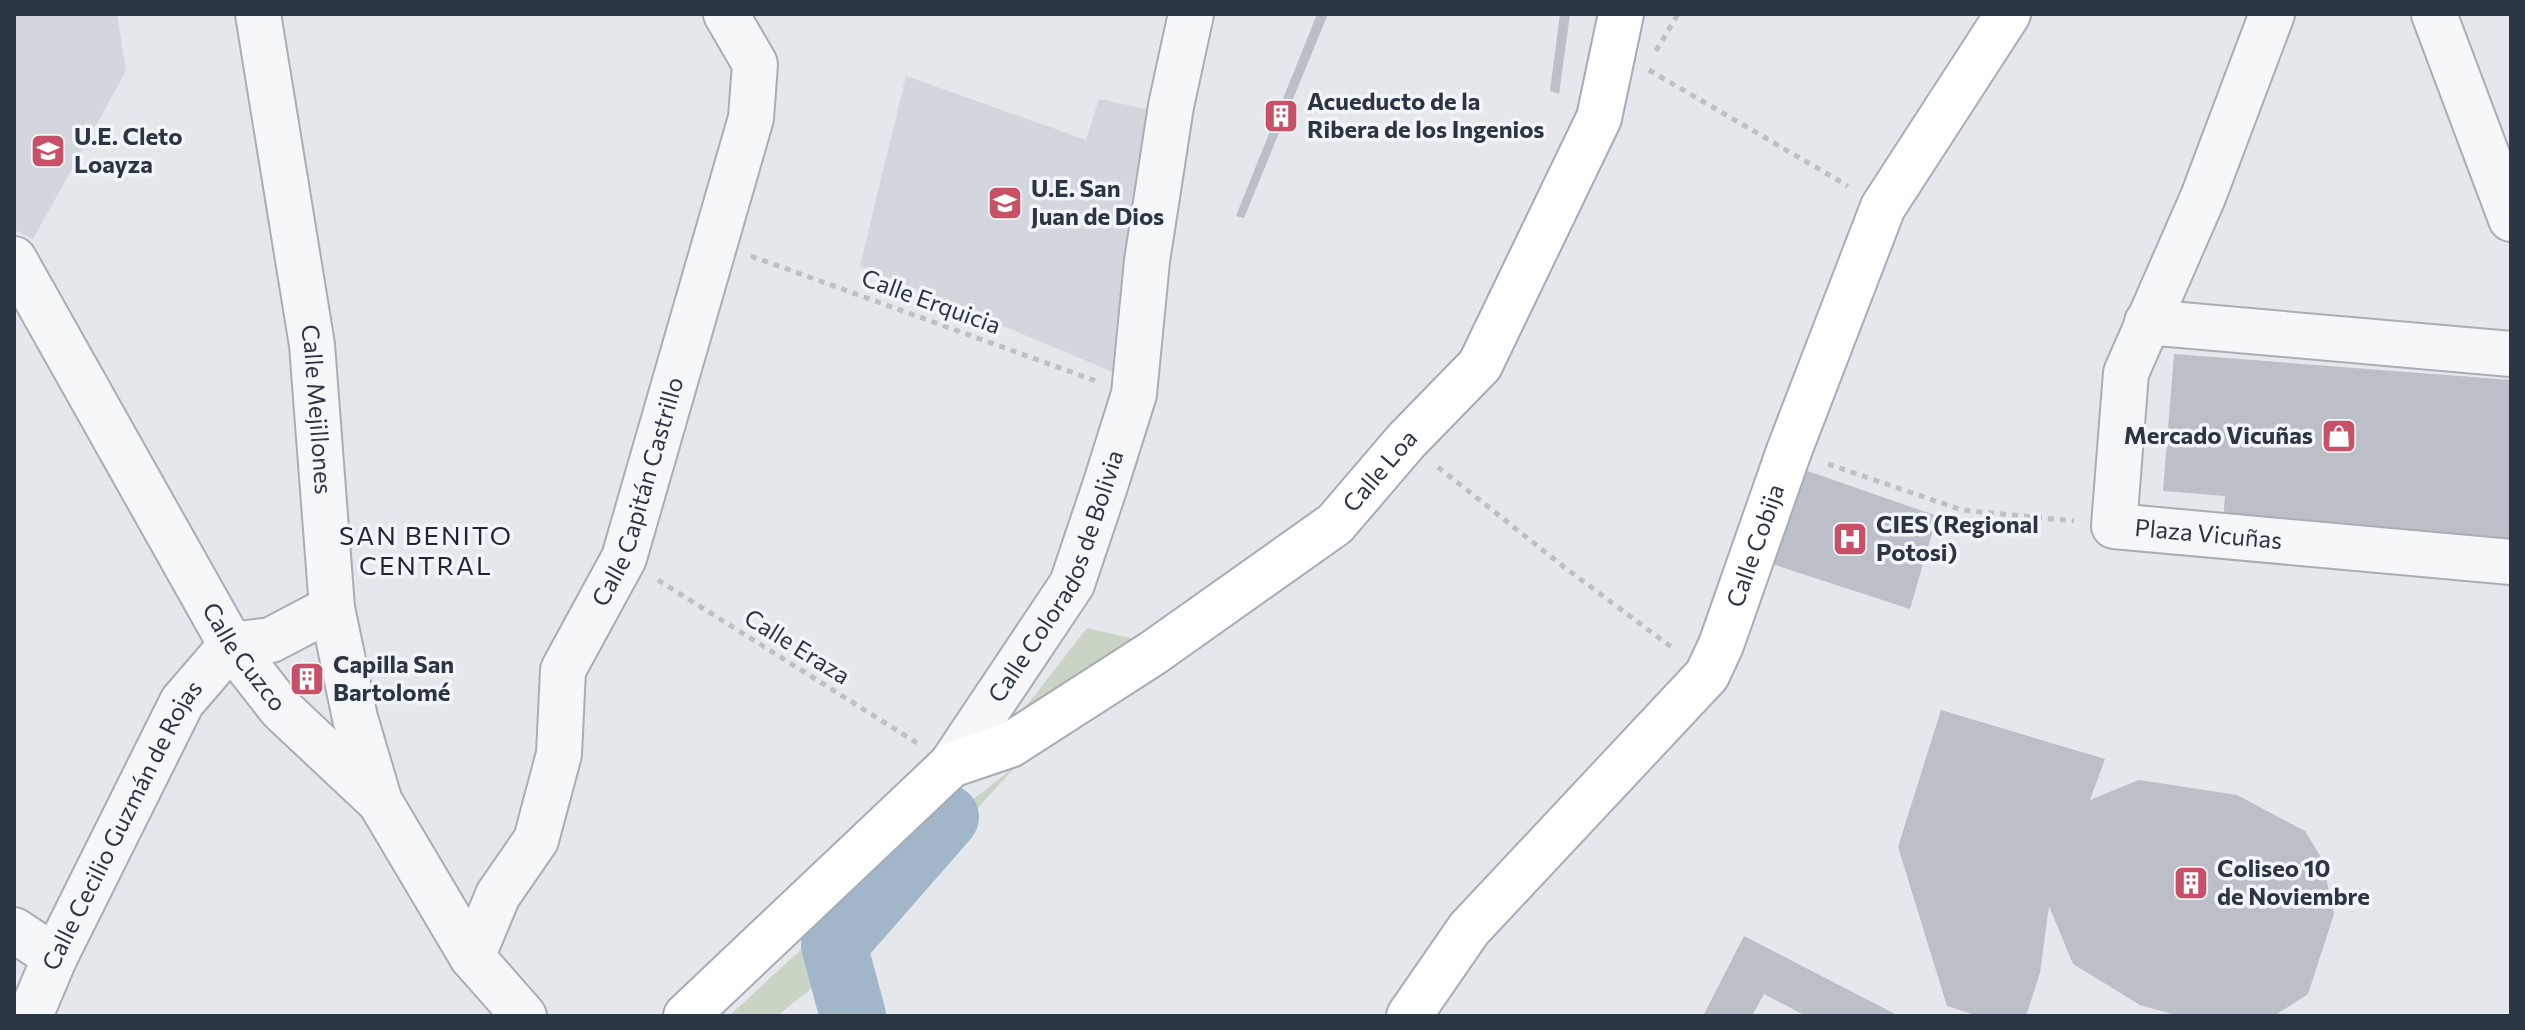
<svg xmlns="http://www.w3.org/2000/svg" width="2525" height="1030" font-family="Commissioner,sans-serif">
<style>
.built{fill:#d2d6dd}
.green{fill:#cad4c5}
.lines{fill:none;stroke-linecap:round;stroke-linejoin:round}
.river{stroke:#a1b6c9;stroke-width:66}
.building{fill:#bbc0c8}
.street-casing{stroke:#a9aeb5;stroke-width:48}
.secondary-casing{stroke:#a9aeb5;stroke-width:48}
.primary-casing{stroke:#a4acb6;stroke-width:48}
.path{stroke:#bdc1c6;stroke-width:5;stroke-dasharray:6 6;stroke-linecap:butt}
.street{stroke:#f6f7f9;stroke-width:44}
.secondary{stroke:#fff;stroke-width:44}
.primary{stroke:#fff;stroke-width:44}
.labels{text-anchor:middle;stroke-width:7;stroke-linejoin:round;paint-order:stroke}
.poi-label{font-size:24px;font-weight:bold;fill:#2c3543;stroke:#f3f6f8;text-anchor:start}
.street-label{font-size:24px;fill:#2c3543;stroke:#f3f6f8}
.neighbourhood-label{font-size:26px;letter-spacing:2px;fill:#1e2634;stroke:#f3f6f8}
</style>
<rect width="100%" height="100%" fill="#e4e7eb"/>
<g class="built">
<polygon points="14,14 117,14 126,71 33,239 14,230"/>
<polygon points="906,76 1086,140 1099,99 1146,109 1113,372 860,266"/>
</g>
<g class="green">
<polygon points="1087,628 1139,640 1024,709"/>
<polygon points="1016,766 923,868 861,945 827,976 777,1016 729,1016 805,946 868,881"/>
</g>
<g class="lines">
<polyline class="river" points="853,1016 834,945 946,817"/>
</g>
<g class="building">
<polygon points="1317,14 1328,14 1244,218 1236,216"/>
<polygon points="1560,14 1570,14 1559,94 1550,91"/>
<polygon points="2174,354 2511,380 2511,544 2223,521 2225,496 2163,491"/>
<polygon points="1796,467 1937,516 1910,609 1763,561"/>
<polygon points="311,666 319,684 304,691 296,673"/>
<polygon points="1941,710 2105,759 2090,800 2139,780 2237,795 2305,831 2322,859 2334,914 2308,994 2274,1016 2179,1016 2140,1005 2073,964 2049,906 2040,973 2026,1016 1978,1016 1947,1006 1898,847"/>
<polygon points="1744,936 1899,1016 1806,1016 1764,994 1752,1016 1703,1016"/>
</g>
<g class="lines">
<g class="street-casing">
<g id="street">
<path id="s1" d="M258,14l54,331 20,263 23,110 24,81"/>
<path id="s2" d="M2272,14l-69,183 -77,176 -12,153 397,36"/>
<polyline points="2434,14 2511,219"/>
<path id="s3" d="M14,259l217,386 50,64 99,93 92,155 52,59"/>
<polyline points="2147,322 2511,354"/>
<path id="s4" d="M951,765l121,-181 34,-101 28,-89 13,-133 24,-155 20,-92"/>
<polyline points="14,930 55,957"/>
<path id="s5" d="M472,957l26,-62 38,-55 23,-86 4,-84 61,-112 127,-440 4,-54 -29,-50"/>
<path id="s6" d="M30,1016l25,-59 127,-255 49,-57 40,-5 61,-32"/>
</g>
</g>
<g class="secondary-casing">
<g id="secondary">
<path id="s7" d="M1409,1016l60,-87 238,-254 14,-30 68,-194 94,-244 125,-193"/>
</g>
</g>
<g class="primary-casing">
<g id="primary">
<path id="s8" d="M686,1016l265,-251 59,-20 143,-92 182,-129 71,-83 74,-76 119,-247 22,-104"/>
</g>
</g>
<g class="path">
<polyline points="1656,51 1678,14"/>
<polyline points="1649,70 1848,186"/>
<polyline points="751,256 1096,381"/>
<polyline points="1828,464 1962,510 2074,521"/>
<polyline points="1438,467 1564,567 1674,649"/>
<polyline points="658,580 917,743"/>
</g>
<use href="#street" class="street"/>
<use href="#secondary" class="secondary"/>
<use href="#primary" class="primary"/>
</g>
<defs>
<g id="building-square" transform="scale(1.8)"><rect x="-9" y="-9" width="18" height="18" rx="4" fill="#c85067" stroke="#f3f6f8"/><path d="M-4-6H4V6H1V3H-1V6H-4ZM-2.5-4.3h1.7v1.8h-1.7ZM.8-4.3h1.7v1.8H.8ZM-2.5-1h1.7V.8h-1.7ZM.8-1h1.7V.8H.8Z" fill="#fff"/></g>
<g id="school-square" transform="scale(1.8)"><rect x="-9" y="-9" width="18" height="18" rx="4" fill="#c85067" stroke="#f3f6f8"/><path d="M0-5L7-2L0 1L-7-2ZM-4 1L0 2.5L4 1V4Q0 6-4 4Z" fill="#fff"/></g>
<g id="shop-square" transform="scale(1.8)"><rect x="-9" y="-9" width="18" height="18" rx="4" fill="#c85067" stroke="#f3f6f8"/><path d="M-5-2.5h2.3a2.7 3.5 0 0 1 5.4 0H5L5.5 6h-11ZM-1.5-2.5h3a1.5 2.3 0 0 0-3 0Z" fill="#fff"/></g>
<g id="hospital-square" transform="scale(1.8)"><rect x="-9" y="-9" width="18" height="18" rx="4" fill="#c85067" stroke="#f3f6f8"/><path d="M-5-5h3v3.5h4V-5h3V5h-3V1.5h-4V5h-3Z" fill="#fff"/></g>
</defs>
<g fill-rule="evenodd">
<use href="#building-square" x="1281" y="116"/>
<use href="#school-square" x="48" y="151"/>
<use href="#school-square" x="1005" y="203"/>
<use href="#shop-square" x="2339" y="436"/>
<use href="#hospital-square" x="1850" y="539"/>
<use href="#building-square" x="307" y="679"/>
<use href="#building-square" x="2191" y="883"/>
</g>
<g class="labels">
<g class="poi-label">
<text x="1307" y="110">Acueducto de la<tspan x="1307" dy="28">Ribera de los Ingenios</tspan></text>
<text x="74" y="145">U.E. Cleto<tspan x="74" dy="28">Loayza</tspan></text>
<text x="1031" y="197">U.E. San<tspan x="1031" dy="28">Juan de Dios</tspan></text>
<text x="2313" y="444" text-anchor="end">Mercado Vicuñas</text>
<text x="1876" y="533">CIES (Regional<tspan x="1876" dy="28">Potosi)</tspan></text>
<text x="333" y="673">Capilla San<tspan x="333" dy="28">Bartolomé</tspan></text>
<text x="2217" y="877">Coliseo 10<tspan x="2217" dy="28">de Noviembre</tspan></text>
</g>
<g class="street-label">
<text transform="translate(931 302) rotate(20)" y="8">Calle Erquicia</text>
<text dy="8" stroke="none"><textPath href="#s1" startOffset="400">Calle Mejillones</textPath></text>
<text dy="8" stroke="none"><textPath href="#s8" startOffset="890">Calle Loa</textPath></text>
<text dy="8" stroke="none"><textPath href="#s5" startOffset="502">Calle Capitán Castrillo</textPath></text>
<text dy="8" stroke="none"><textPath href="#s2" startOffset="636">Plaza Vicuñas</textPath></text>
<text dy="8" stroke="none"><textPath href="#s7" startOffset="592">Calle Cobija</textPath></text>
<text dy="8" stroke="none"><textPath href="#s4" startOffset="218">Calle Colorados de Bolivia</textPath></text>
<text transform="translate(797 647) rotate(32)" y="8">Calle Eraza</text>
<text dy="8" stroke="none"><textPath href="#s3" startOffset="460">Calle Cuzco</textPath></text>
<text dy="8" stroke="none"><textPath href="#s6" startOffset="212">Calle Cecilio Guzmán de Rojas</textPath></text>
</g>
<g class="neighbourhood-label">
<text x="426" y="545">SAN BENITO<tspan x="426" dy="30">CENTRAL</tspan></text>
</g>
</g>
<rect width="2525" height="1030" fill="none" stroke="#2c3543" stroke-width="32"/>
</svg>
